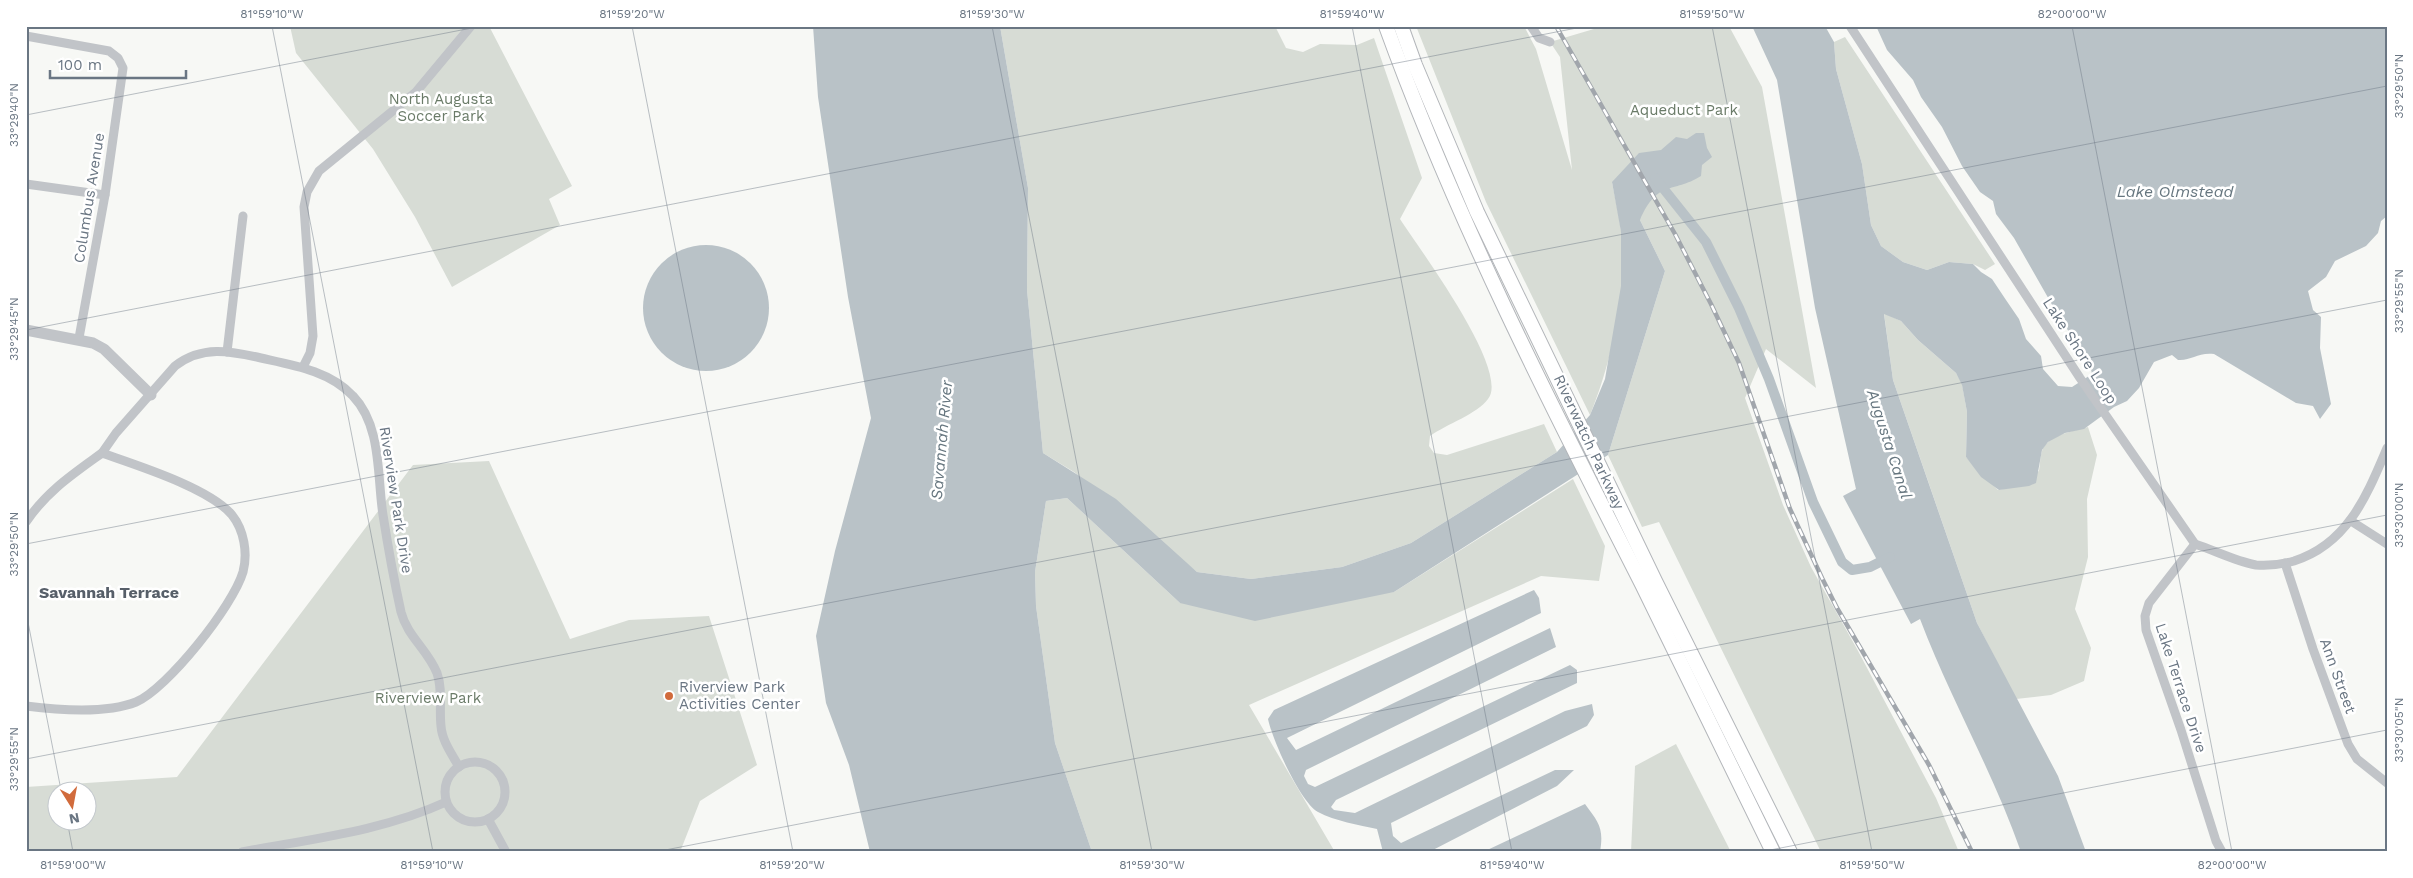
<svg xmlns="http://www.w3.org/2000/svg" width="2413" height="878" font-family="'Work Sans',sans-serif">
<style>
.green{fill:#d7dcd5;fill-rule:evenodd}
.water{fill:#b9c2c7}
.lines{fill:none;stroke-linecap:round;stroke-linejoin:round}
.canal{stroke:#b9c2c7;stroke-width:10}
.primary-casing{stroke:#b3b6ba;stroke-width:16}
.minor{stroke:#c1c4c8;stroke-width:9}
.tertiary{stroke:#c1c4c8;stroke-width:11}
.primary{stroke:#fff;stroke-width:14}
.rail-casing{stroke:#a1a6ac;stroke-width:4.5}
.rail{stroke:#fff;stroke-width:2.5;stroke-dasharray:8;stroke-linecap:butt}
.ticks{fill:none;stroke:#6a7683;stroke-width:1;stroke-opacity:0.45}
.poi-dot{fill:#d16b3c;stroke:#fff;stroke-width:2}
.labels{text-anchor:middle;stroke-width:5;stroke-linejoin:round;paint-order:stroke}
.park-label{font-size:15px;fill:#6a7b68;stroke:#fff}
.street-label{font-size:15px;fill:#6a7683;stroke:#fff}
.poi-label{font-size:15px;fill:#6a7683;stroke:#fff;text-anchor:start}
.water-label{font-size:16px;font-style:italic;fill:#66767f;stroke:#fff}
.neighbourhood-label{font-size:16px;font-weight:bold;fill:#575f69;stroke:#fff}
.neatline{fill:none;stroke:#6a7683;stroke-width:2}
.ticks-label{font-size:12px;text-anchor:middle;fill:#6a7683}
</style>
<rect width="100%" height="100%" fill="#f7f8f5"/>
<g class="green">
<polygon points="290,26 489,26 572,186 549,199 560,225 452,287 415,217 373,149 296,53"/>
<path d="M1000,26h275l11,22 17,4 17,-8 37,1 17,-7 48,140 -22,41c18,28 111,152 88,180 -11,15 -41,25 -58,37l-1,10 5,7 13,2 97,-31 13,28 -146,91 -69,24 -91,12 -54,-7 -123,-100 -31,-19 -16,-163 1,-102z"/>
<path d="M1416,26h108l12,23 36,121 -12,-113 -10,-15 54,-16h120l6,2 32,59 54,301 -50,-39 -21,49 38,107 28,62 46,82 79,149 23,54h-138l-162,-330 -17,5 -34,-72 57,-184 -25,-51 -28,-38c3,16 7,33 9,49 7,59 -9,130 -31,184l-104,-213z"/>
<polygon points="1845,37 1995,264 1985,270 1973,264 1949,262 1927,270 1903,262 1881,246 1871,225 1862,164 1836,69 1834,42"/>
<path d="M1884,313l17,8 17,19 38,33 6,11 5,28 -1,45 32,33 15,-3 26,-16c1,-6 1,-14 3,-20 5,-16 32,-20 46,-24l9,28 -10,44 1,58 -13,52 16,39 -7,33 -33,14 -35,4 -39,-76 -50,-145 -34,-98z"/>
<path d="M489,461l81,178 59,-19 80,-4 48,149 -57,36 -20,51h-654v-65l151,-10 236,-312zM58,790h30v30h-30z"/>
<polygon points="1573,479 1605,546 1599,581 1541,576 1249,705 1335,852 1092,852 1055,743 1036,606 1035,572 1046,501 1067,498 1180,603 1394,592"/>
<polygon points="1676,744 1731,852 1631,852 1635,766"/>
</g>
<g class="water">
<path d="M813,26h187l28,162 -1,102 16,163 73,46 81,73 54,7 91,-12 69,-24 146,-91 33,-37 15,-36 16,-93v-54l-9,-50 27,-29 22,-3 15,-13 11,2 9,-6h8l3,15 5,9 -10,8 -1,11c-29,18 -43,3 -61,44l25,51 -57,184 -214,137 -139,29 -75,-18 -113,-105 -21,3 -11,71 1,34 19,137 37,109h-222l-21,-87 -23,-62 -10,-67 19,-85 36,-133 -23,-121 -30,-200z"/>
<path d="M1752,26h73l9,16 2,27 26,95 9,61 10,21 22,16 24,8 22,-8 24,2 8,8 11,7 14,21 13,19 7,20 15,17 2,13 15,17 14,1 20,-13 -4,-19 -25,-31 -49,-86 -18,-24 -3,-13 -13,-9 -18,-26 -20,-39 -21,-30 -8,-17 -26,-30 -11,-24h511v190l-6,5 -3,12 -12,13 -31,15 -9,16 -18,14 5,19 8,7 -1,31 11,56 -11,15 -7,-13 -17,-3 -82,-49c-16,-2 -23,7 -36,6l-6,-5 -18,7 -15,26 -12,13 -13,6 -30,22 -19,4 -17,9 -6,8 -6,33 -7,3 -30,4 -18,-13 -15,-20 1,-45 -5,-27 -6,-12 -38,-33 -17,-19 -17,-7 9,66 84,243 81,153 28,76h-65c-28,-80 -71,-154 -101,-233l-9,5 -68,-128 13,-7 -41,-181 -38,-228z"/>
<circle cx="706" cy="308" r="63"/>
<path d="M1534,590l5,8 2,15 -254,125 9,12 254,-122 6,19 -250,123 -2,6 4,8 7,3 255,-122 7,5v13l-241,117 -5,7 3,3 21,3 210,-102 27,-7 2,11 -7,11 -196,97 2,13 8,7 154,-73h19l-17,16 -128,66h-46l-6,-23c-18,-4 -42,-8 -59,-17 -18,-10 -46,-73 -50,-93l6,-9z"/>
<path d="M1585,804c14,19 19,24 15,48h-117z"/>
</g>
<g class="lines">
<polyline class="canal" points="1655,178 1706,242 1739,308 1769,379 1813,502 1842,562 1852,570 1870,567 1890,557"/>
<g class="primary-casing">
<g id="primary">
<path d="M1386,26c70,193 163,376 256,558 44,89 87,179 131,268"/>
<polyline points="1401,26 1415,65 1477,212 1655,581 1790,852"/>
</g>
</g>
<g class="minor">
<polyline points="1531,26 1539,38 1550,42"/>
<path d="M1850,26l230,352 115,166c21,7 40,17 61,21 12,1 27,-1 38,-4 54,-17 73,-66 93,-113"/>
<polyline points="26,36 109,51 118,58 123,68 105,195 79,338"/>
<polyline points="26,184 105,195"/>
<polyline points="227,352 243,216"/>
<polyline points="303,367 310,353 313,336 304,207 307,192 319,171 416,92 471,26"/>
<path d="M102,453l14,-20 59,-67c27,-21 55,-15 86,-8 32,7 69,13 92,38 29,30 24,81 30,119 5,32 11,65 18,97 6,24 27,38 36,61 6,17 2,35 4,53 1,15 11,28 18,41"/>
<polyline points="2351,521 2387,544"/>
<path d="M26,522c21,-31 47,-48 76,-69 34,12 108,35 130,62 12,15 16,38 11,57 -10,34 -76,117 -107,130 -30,12 -78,8 -110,4"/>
<polyline points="2195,544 2149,603 2145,616 2146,630 2181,730 2216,841 2222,852"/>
<polyline points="2285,563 2313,649 2348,744 2357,759 2387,783"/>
<circle cx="475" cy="792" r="30"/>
<polyline points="488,819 506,852"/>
<path d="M242,852c68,-13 141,-21 204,-50"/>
</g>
<polyline class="tertiary" points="26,330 93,343 104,349 151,395"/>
<use href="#primary" class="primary"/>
<g class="rail-casing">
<polyline id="rail" points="1556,26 1675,234 1711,304 1739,363 1790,509 1822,578 1837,608 1929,765 1972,852"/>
</g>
<use href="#rail" class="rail"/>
</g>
<path class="ticks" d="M272,26l161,826M632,26l161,826M992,26l160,826M1352,26l160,826M1712,26l160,826M2072,26l160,826M26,115l456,-89M26,330l1561,-304M26,544l2361,-458M26,612l35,178M26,759l2361,-459M67,820l6,32M655,852l1732,-337M1760,852l627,-122"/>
<circle class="poi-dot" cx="669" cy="696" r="5"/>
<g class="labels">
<g class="park-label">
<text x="441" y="104">North Augusta<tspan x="441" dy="17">Soccer Park</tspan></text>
<text x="1684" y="115">Aqueduct Park</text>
<text x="428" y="703">Riverview Park</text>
</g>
<g class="street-label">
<text transform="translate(89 198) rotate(-81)" y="5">Columbus Avenue</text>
<text transform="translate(2080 351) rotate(57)" y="5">Lake Shore Loop</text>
<text transform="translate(1589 442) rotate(65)" y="5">Riverwatch Parkway</text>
<text transform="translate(396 500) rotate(81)" y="5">Riverview Park Drive</text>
<text transform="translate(2338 676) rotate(70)" y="5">Ann Street</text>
<text transform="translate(2181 688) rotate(72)" y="5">Lake Terrace Drive</text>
</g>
<g class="poi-label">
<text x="679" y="692">Riverview Park<tspan x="679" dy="17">Activities Center</tspan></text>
</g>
<g class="water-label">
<text x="2175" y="197">Lake Olmstead</text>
<text transform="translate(941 440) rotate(-85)" y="6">Savannah River</text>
<text transform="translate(1890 444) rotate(72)" y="6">Augusta Canal</text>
</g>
<g class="neighbourhood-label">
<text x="109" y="598">Savannah Terrace</text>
</g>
</g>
<rect width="2413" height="878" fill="none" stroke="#ffffff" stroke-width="55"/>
<g transform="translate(72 806) rotate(169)"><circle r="24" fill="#ffffff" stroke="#c3c8cd"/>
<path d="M0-4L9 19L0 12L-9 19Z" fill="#d16b3c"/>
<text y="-8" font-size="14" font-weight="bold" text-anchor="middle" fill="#6a7683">N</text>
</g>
<path d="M50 70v8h136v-8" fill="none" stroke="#6a7683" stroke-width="2.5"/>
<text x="58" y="70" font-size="15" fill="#6a7683" stroke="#ffffff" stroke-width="4" paint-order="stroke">100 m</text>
<rect x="28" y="28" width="2358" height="822" class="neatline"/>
<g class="ticks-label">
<text x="272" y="18">81°59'10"W</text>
<text x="632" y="18">81°59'20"W</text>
<text x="992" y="18">81°59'30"W</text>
<text x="1352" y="18">81°59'40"W</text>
<text x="1712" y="18">81°59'50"W</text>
<text x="2072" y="18">82°00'00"W</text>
<text transform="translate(2399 86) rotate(-90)" y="4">33°29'50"N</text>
<text transform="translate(14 115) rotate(-90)" y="4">33°29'40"N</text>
<text transform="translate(2399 301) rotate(-90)" y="4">33°29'55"N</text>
<text transform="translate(14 329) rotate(-90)" y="4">33°29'45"N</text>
<text transform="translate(2399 515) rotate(-90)" y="4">33°30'00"N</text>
<text transform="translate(14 544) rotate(-90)" y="4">33°29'50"N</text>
<text transform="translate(2399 730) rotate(-90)" y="4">33°30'05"N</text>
<text transform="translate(14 759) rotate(-90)" y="4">33°29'55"N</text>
<text x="73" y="869">81°59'00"W</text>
<text x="432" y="869">81°59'10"W</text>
<text x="792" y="869">81°59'20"W</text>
<text x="1152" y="869">81°59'30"W</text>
<text x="1512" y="869">81°59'40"W</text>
<text x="1872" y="869">81°59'50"W</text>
<text x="2232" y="869">82°00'00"W</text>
</g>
</svg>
